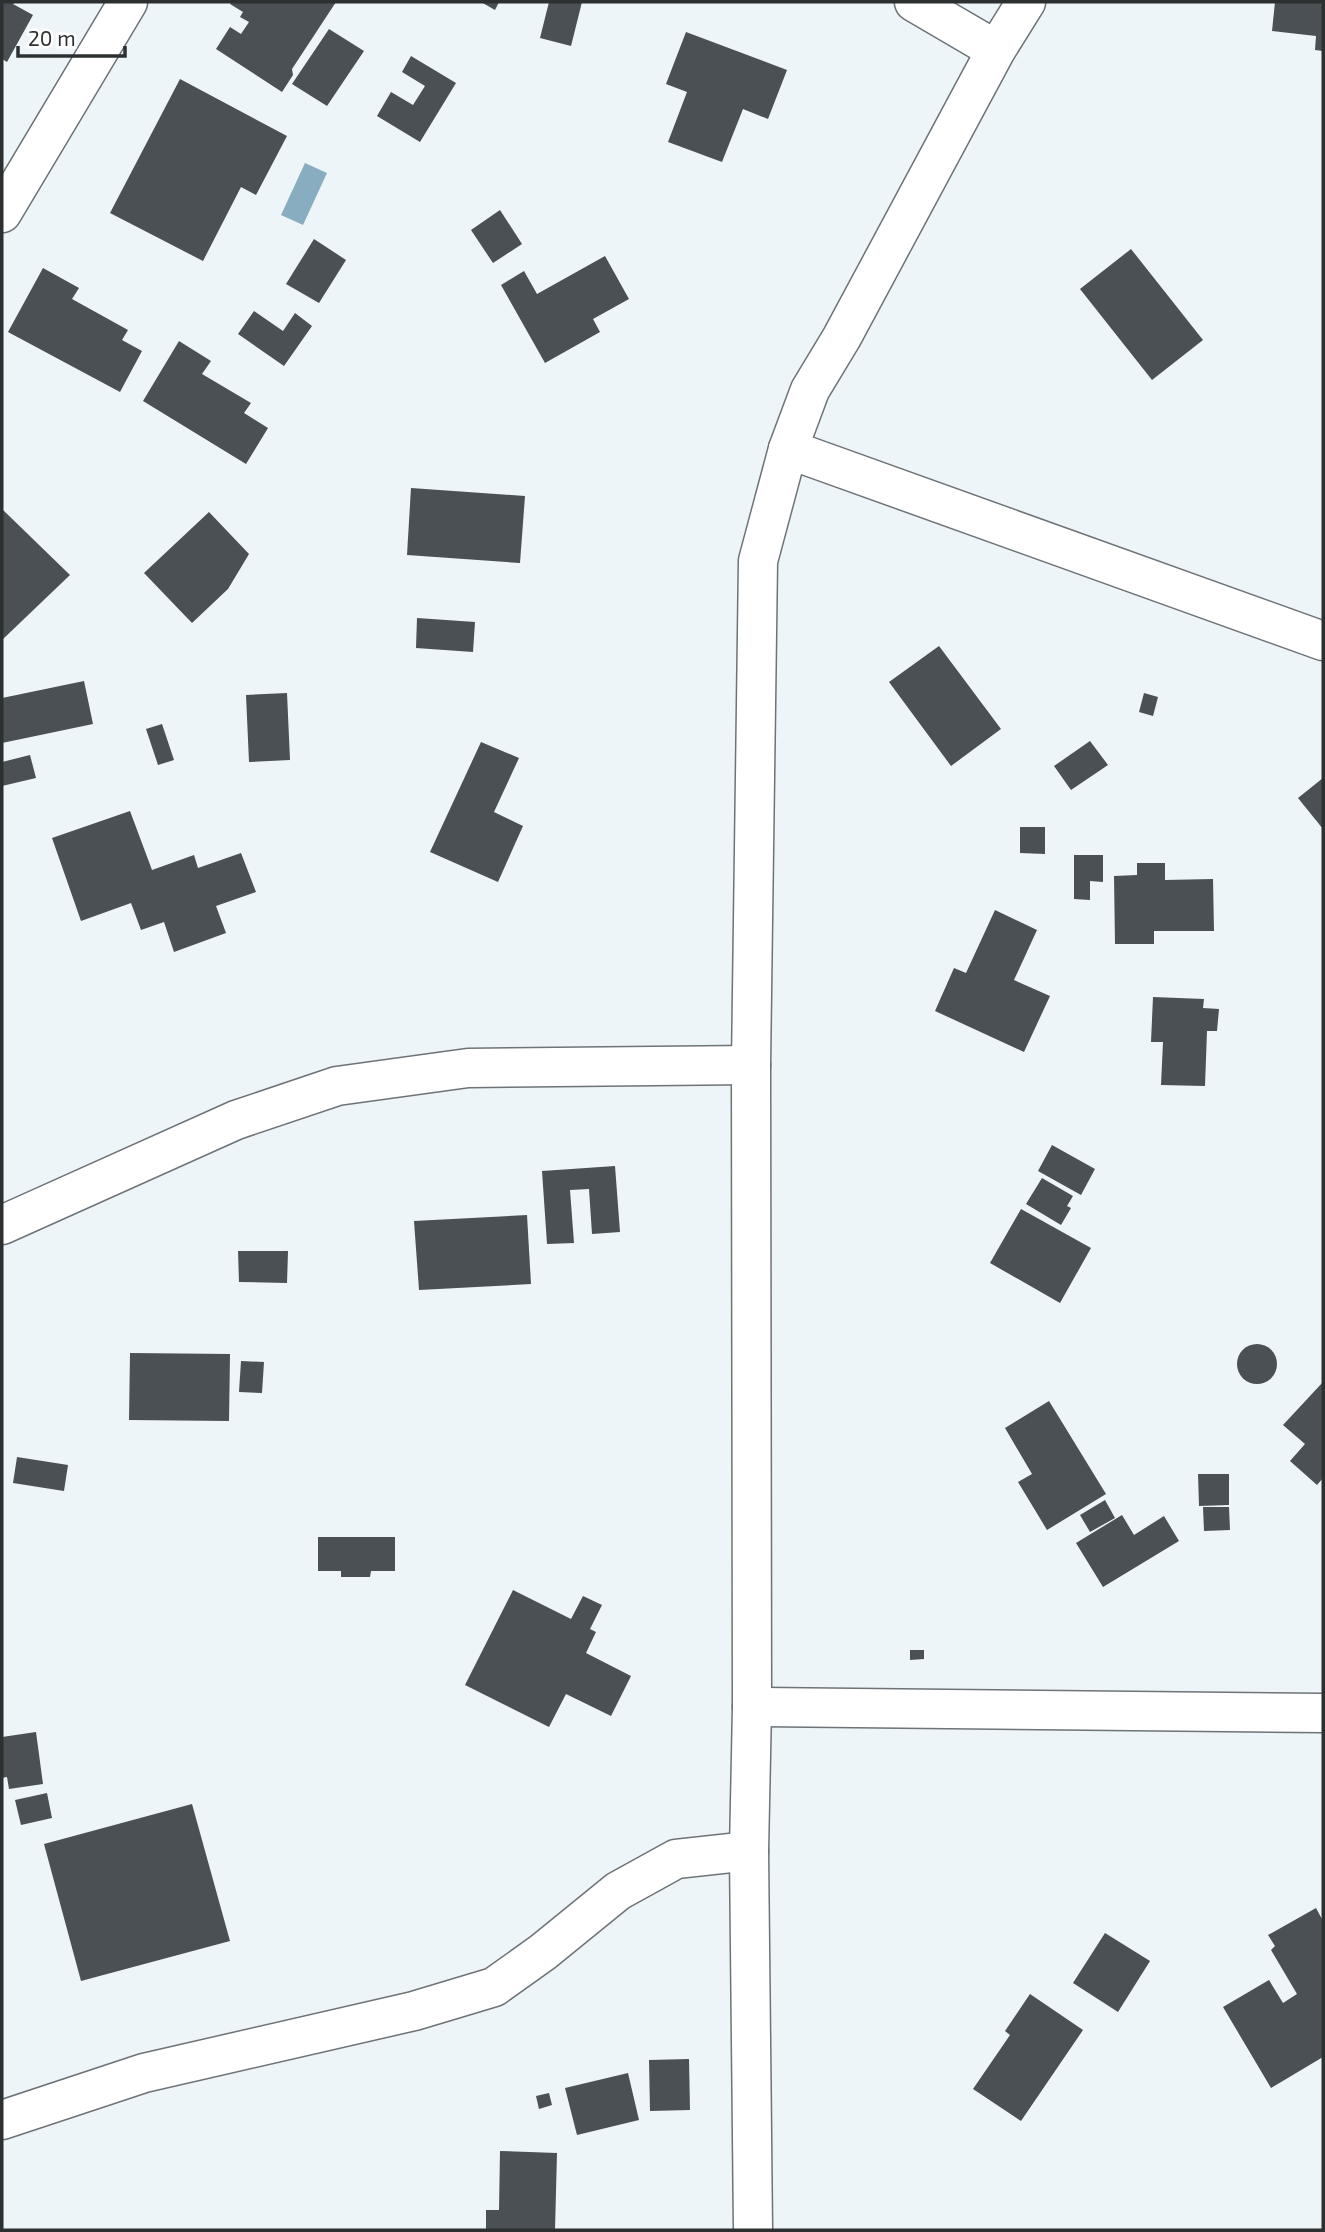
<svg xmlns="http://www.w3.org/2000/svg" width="1325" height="2232" font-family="'Exo 2',sans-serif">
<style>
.water{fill:#89adc0}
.building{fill:#4a5053}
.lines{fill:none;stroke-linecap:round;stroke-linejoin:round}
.minor-casing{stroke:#6d7377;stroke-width:41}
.minor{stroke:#fff;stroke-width:38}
</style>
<rect width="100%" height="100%" fill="#edf5f9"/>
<polygon class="water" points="305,163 327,173 303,225 281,215"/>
<g class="building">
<polygon points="2,2 15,2 13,4 33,15 7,62 2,59"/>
<polygon points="232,2 336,2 292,69 293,75 282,92 216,49 230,27 241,34 249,22 240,17 243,12 230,4"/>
<polygon points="481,2 499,2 495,10"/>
<polygon points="549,2 582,2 571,46 540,38"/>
<polygon points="1275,2 1323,2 1323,51 1315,50 1316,36 1272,31"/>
<polygon points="329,29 364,51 327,106 292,84"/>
<polygon points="686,32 787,70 768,119 743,109 722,162 668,142 687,92 666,84"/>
<polygon points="411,56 456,83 420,142 377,116 391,92 413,105 425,86 402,72"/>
<polygon points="180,79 287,136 256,195 241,187 203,261 110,213"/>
<polygon points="500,210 522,244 493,263 471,230"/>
<polygon points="314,239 346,260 319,303 286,284"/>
<polygon points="1131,249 1203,340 1152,380 1080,289"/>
<polygon points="605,256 629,299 593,319 600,332 545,363 501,285 524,271 537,294"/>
<polygon points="43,268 79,288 72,299 128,330 122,340 142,351 120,392 8,332"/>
<polygon points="254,311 283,331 295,313 312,326 284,366 238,334"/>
<polygon points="179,341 211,361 202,374 251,403 244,413 268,428 246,464 143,401"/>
<polygon points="411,488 525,496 520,563 407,555"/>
<polygon points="2,509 70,575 2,640"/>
<polygon points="209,512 249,554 228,589 192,623 144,573"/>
<polygon points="417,618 475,622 473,652 416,648"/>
<polygon points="939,646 1001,729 951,766 889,682"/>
<polygon points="84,681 93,724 2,743 2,698"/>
<polygon points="287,693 290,760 249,762 246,695"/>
<polygon points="1144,693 1158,697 1153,716 1139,712"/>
<polygon points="162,724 174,760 158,765 146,729"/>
<polygon points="1090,741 1108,765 1071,790 1054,766"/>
<polygon points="481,742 519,758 494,812 523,826 498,882 430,852"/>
<polygon points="30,755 36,778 2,786 2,762"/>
<polygon points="1323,778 1323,829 1298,798"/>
<polygon points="130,811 152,870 194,855 198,868 241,853 256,892 216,906 226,933 174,952 164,922 141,930 131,903 81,921 52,838"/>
<polygon points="1020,827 1045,827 1045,854 1020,853"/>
<polygon points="1074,855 1103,855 1103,882 1090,881 1090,900 1074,899"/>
<polygon points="1137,863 1165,863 1165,880 1213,879 1214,931 1154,931 1154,944 1115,944 1114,876 1137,875"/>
<polygon points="995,910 1037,930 1014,980 1050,996 1024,1052 935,1011 954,968 966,973"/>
<polygon points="1153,997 1204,999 1203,1008 1219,1009 1217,1031 1207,1031 1205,1086 1161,1085 1163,1042 1151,1042"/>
<polygon points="1052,1145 1095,1169 1081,1195 1038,1171"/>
<polygon points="615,1166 620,1232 592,1234 589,1189 570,1190 574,1243 547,1244 542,1171"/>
<polygon points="1042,1178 1073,1196 1067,1206 1071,1208 1061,1225 1026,1204"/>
<polygon points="1021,1209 1091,1248 1060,1303 990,1263"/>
<polygon points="527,1215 531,1284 419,1290 414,1221"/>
<polygon points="238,1251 288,1251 287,1283 239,1282"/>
<circle cx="1257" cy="1364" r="20"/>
<polygon points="130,1353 230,1354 229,1421 129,1420"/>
<polygon points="241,1361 264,1362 262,1393 239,1392"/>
<polygon points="1323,1382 1323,1478 1317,1485 1290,1461 1305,1444 1283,1425"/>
<polygon points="1049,1401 1106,1494 1047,1530 1018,1482 1032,1474 1005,1428"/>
<polygon points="17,1457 68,1465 64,1491 13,1483"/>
<polygon points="1198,1474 1229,1474 1229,1505 1199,1506"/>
<polygon points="1105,1500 1115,1518 1090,1532 1080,1515"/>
<polygon points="1203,1507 1229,1507 1230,1530 1204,1531"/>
<polygon points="1122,1515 1134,1535 1164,1516 1179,1541 1103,1587 1076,1543"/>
<polygon points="318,1537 395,1537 395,1571 371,1571 370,1577 341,1577 341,1571 318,1571"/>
<polygon points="513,1590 571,1619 583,1596 602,1605 590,1629 596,1632 586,1653 631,1676 611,1716 566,1694 549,1727 465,1685"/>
<polygon points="910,1650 924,1650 924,1659 910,1660"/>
<polygon points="36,1732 43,1784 9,1789 7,1777 2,1778 2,1737"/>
<polygon points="47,1793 52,1818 21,1825 15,1800"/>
<polygon points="192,1804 230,1941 81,1981 44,1844"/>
<polygon points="1316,1908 1323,1921 1323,2057 1271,2088 1223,2007 1269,1980 1283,2003 1297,1994 1271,1950 1275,1946 1268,1935"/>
<polygon points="1105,1933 1150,1961 1118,2012 1073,1983"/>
<polygon points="1030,1994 1083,2030 1021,2121 973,2089 1010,2035 1005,2031"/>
<polygon points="689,2059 690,2110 650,2111 649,2060"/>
<polygon points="628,2073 639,2120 577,2135 565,2088"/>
<polygon points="549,2093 552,2105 539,2109 536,2096"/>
<polygon points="500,2151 557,2153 555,2230 486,2230 486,2210 499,2210"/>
</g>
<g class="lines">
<g class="minor-casing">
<g id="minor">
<polyline points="914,2 996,50"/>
<polyline points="2,213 128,2"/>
<polyline points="788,449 1323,641"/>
<polyline points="2,1225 236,1120 337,1086 468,1068 751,1065"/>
<polyline points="752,1707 1323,1713"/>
<polyline points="2,2120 144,2073 414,2011 494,1987 543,1952 618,1891 676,1859 749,1851"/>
<polyline points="753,2230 749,1851 752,1707 751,1065 758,561 788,449 810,390 842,337 996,50 1026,2"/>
</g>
</g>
<use href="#minor" class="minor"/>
</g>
<rect width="1325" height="2232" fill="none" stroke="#2d3031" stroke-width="7"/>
<path d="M18 46v10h107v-10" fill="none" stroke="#2d3031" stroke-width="3.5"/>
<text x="28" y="46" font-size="21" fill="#2d3031" stroke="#ffffff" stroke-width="5" paint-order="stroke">20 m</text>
</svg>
